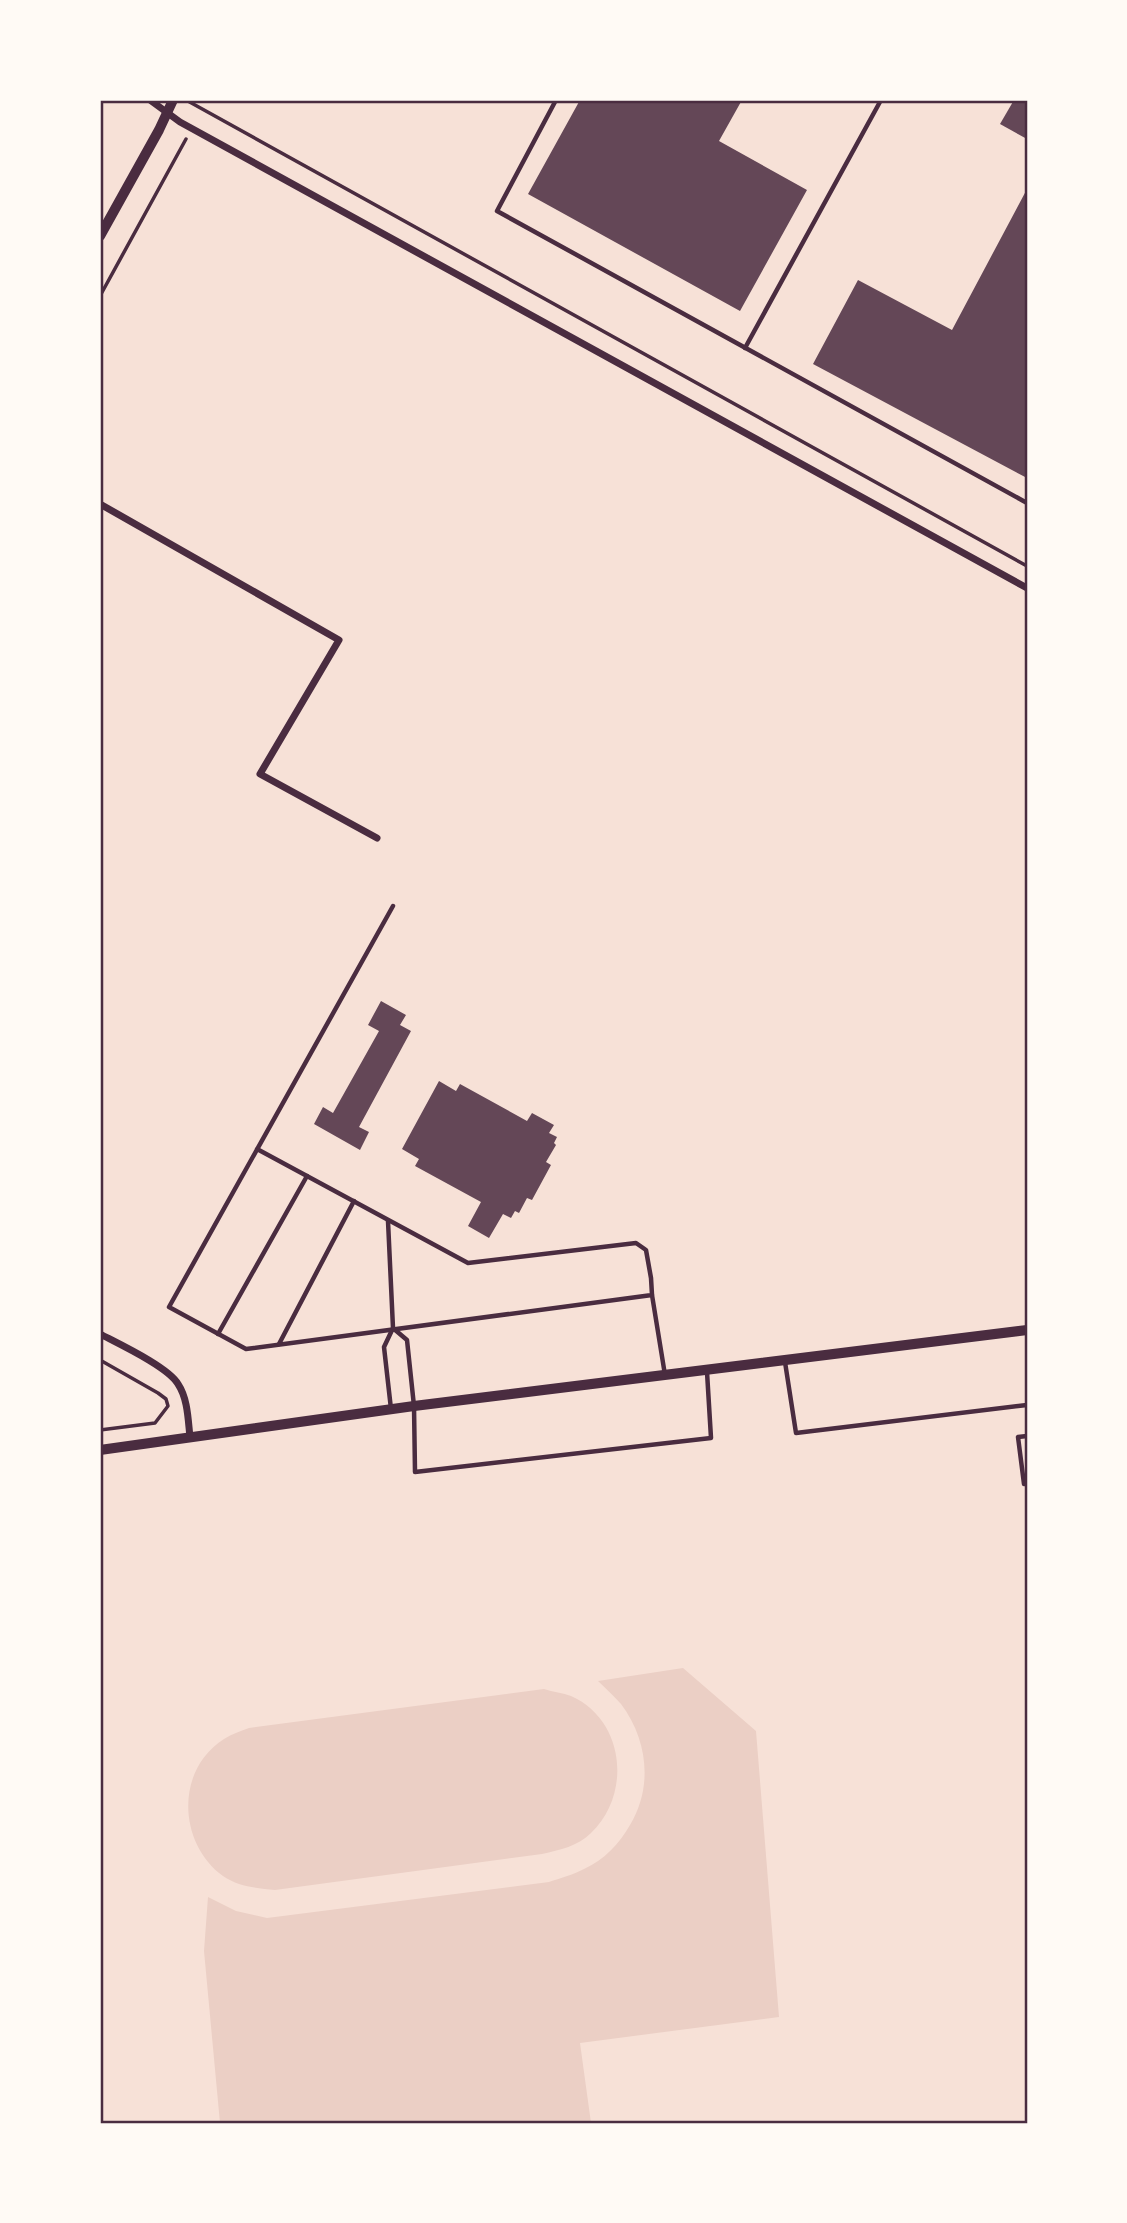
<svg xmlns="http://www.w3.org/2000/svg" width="1127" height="2223" font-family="Arial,sans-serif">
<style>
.green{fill:#ebcfc5}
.building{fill:#644757}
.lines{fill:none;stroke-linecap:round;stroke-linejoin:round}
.path{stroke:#4a2c40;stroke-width:3.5}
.service{stroke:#4a2c40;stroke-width:4.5}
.minor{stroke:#4a2c40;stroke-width:7}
.tertiary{stroke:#4a2c40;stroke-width:10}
.neatline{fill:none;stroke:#4a2c40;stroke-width:2.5}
</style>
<rect width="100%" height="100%" fill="#f7e1d7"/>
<g class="green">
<path d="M683,1668l73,63 23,286 -199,26 11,80h-371l-16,-172 4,-54 28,14 31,7 282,-36c11,-4 24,-7 35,-13 20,-9 35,-25 46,-44 23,-38 18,-85 -9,-121 -7,-8 -15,-15 -23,-23z"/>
<path d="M544,1689c9,3 19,4 27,7 54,24 61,98 20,137 -13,13 -31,17 -49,21l-267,36c-18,-2 -36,-3 -52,-14 -45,-33 -48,-106 1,-137 8,-5 17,-8 25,-11z"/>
</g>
<g class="building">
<polygon points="580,100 742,100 719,141 807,190 740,311 528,194"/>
<polygon points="1014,100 1027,100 1027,139 1000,124"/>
<polygon points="1027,189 1027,478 813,364 858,280 952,330"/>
<polygon points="381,1001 406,1015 400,1025 411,1031 359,1127 369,1132 360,1150 314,1124 323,1107 333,1113 379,1031 368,1025"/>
<polygon points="439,1081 456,1091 460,1084 527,1121 532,1113 554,1125 549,1133 557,1137 554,1143 556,1145 546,1162 551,1165 532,1200 527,1198 519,1213 515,1211 511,1218 503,1214 489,1238 468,1226 481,1202 415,1166 419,1159 402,1149"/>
</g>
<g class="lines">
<g class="path">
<polyline points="186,100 1027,566"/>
<polyline points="100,296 186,139"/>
<polyline points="100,1360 158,1393 166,1399 168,1406 155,1423 100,1430"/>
</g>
<g class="service">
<polyline points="556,100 497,211 1027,503"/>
<polyline points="745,348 881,100"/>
<polyline points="257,1149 468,1263 636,1243 646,1250 651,1278 652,1295 246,1349 169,1307 393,906"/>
<polyline points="388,1221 393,1328 384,1347 391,1409"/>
<polyline points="652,1295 665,1375"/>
<polyline points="394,1329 407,1340 414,1406 415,1472 711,1438 707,1372"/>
<polyline points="218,1334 307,1176"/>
<polyline points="279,1344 354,1201"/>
<polyline points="785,1362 796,1433 1027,1405"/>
<polyline points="1027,1436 1018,1437 1024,1484 1027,1483"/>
</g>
<g class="minor">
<polyline points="150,100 180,122 1027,588"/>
<polyline points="100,504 339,640 260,774 377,838"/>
<path d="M100,1334c19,10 68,33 78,50 10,15 10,36 12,53"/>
</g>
<g class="tertiary">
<polyline points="100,236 159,130 173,100"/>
<polyline points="100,1450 414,1406 1027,1330"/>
</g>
</g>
<rect width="1127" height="2223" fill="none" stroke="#fffaf5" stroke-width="203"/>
<rect x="102" y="102" width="924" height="2020" class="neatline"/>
</svg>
